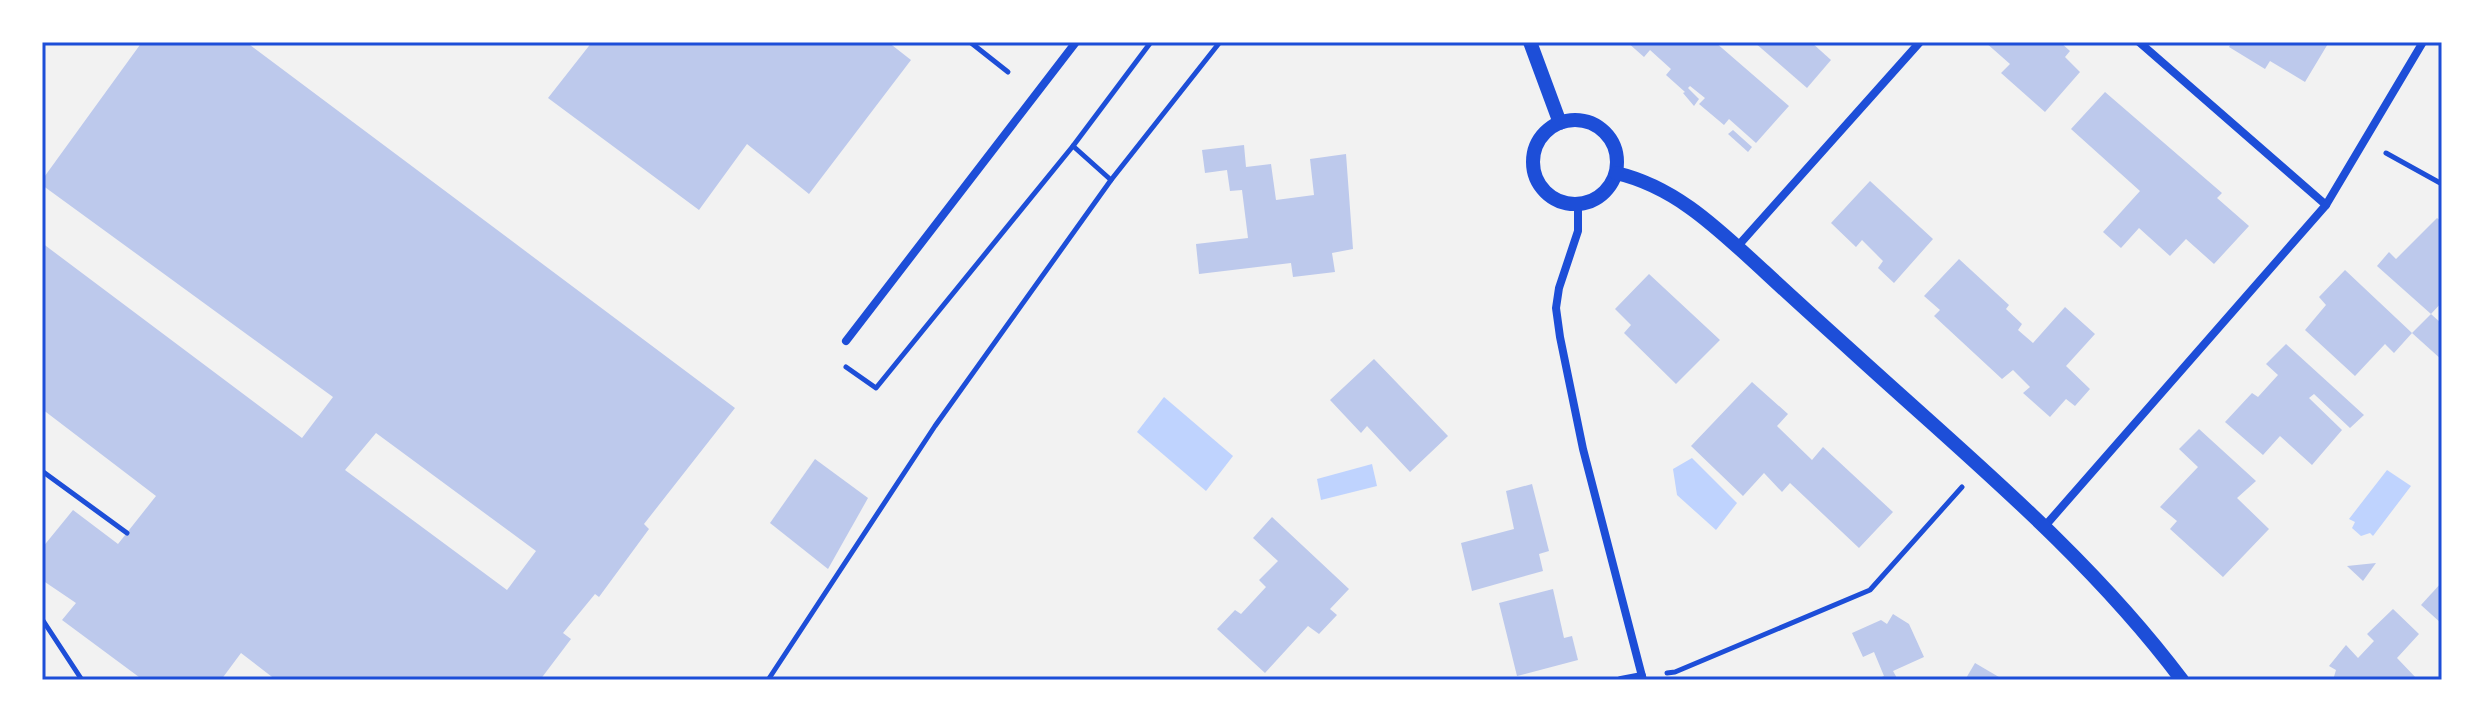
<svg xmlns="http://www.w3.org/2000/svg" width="2484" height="722" font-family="'Public Sans',sans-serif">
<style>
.water{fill:#bfd3fe}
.building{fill:#bdc9ec;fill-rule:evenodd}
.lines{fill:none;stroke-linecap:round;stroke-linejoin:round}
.path{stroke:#1d4ed8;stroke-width:5}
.minor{stroke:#1d4ed8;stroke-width:8}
.tertiary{stroke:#1d4ed8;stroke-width:14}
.neatline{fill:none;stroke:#1d4ed8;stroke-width:3}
</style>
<rect width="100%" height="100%" fill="#f2f2f2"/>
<g class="water">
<polygon points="1164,397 1233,456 1206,491 1137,432"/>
<polygon points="1692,458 1737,503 1716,530 1677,495 1673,469"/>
<polygon points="1372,464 1377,486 1321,500 1317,479"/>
<polygon points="2387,470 2411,486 2373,536 2370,533 2361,536 2352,528 2355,522 2349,519"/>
</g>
<g class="building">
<path d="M142,42h104l489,366 -91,116 5,5 -50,68 -4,-3 -32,39 8,6 -31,41h-264l-35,-27 -20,27h-78l-81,-60 14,-17 -34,-23v-32l31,-38 45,34 38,-48 -114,-87v-166l260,195 31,-41 -291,-212v-5zM376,433l160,118 -29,39 -162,-120z"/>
<polygon points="592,42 888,42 911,60 809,194 747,144 699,210 548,98"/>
<polygon points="1627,42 1715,42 1789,106 1756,143 1729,119 1724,125 1699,104 1705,98 1690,86 1688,88 1699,99 1694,106 1683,93 1685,92 1666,75 1671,69 1650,50 1644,57"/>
<polygon points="1754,42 1811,42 1831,60 1807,88"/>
<polygon points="1985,42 2060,42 2070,51 2065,57 2080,72 2045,112 2001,73 2010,64"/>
<polygon points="2232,42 2329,42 2305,82 2270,61 2265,69 2229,47"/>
<polygon points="2105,92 2222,193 2217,198 2249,226 2214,264 2186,239 2170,256 2139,228 2121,248 2103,232 2140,191 2071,129"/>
<polygon points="1733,130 1752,147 1748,152 1728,134"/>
<polygon points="1244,145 1246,167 1271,164 1276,200 1314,195 1310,159 1346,154 1353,249 1332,253 1335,272 1293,277 1291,263 1199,274 1196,244 1248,238 1242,190 1230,191 1227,170 1205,173 1202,150"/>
<polygon points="1870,181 1933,239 1894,283 1878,268 1883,261 1862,240 1856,247 1831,223"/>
<polygon points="2437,218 2442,222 2442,302 2431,314 2377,266 2389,252 2396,259"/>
<polygon points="1959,259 2009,305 2006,309 2022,324 2018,330 2033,343 2065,307 2095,334 2066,366 2090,389 2075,406 2066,399 2050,417 2023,393 2030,387 2013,370 2002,379 1934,316 1940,310 1924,296"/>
<polygon points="2345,270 2412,333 2394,353 2385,344 2355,376 2305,330 2326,305 2319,297"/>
<polygon points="1649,274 1720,340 1676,384 1624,333 1631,325 1615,309"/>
<polygon points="2431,314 2442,324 2442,360 2412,333"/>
<polygon points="2286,344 2364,415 2350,428 2314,394 2309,398 2342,430 2312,465 2280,436 2263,455 2225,422 2252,393 2258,397 2278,375 2266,364"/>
<polygon points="1374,359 1448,436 1410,472 1367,426 1361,433 1330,400"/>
<polygon points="1752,382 1788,414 1777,426 1812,460 1823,447 1893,512 1859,548 1790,483 1782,492 1764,473 1743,496 1691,446"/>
<polygon points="2199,429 2256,481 2237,498 2269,529 2223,577 2170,529 2177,521 2160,507 2198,467 2179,449"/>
<polygon points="815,459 868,498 828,569 770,523"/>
<polygon points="1532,484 1549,551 1539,554 1543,571 1472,591 1461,543 1514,529 1506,491"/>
<polygon points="1272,517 1349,589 1330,609 1337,615 1319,634 1308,626 1265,673 1217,629 1235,610 1241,614 1266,587 1259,580 1278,561 1253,538"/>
<polygon points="2376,563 2363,581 2347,566"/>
<polygon points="2442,582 2442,624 2421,605"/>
<polygon points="1553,589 1564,638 1572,636 1578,660 1517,676 1499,603"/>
<polygon points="2393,609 2419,634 2397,658 2418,680 2333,680 2336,670 2329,666 2346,645 2358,658 2374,641 2367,634"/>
<polygon points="1893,614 1909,624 1924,657 1893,671 1898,680 1875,680 1884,676 1874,652 1863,657 1852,633 1881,620 1887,624"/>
<polygon points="1975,663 2004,680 1965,680"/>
</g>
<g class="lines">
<g class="path">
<polyline points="970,42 1008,72"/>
<polyline points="1073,146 1111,180"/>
<polyline points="2386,153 2442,184"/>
<polyline points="846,367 876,388 1073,146 1151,42"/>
<polyline points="42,471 127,533"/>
<polyline points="42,619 82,680"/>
<polyline points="1667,673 1675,672 1870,590 1962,487"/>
<polyline points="768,680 935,426 1111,180 1220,42"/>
</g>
<g class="minor">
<polyline points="2139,42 2326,205"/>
<polyline points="1578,204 1578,231 1559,288 1556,308 1560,337 1583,449 1643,680"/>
<polyline points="1737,247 1920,42"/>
<polyline points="846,341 1076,42"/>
<polyline points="2045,526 2326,205 2423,42"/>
<polyline points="1621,680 1642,676"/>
</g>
<g class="tertiary">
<polyline points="1530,42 1560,123"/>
<circle cx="1575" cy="162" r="42"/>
<path d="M1616,173c61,14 104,58 149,99 30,28 60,55 90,82 114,104 234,202 327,326"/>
</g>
</g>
<rect width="2484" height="722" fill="none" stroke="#ffffff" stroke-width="88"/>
<rect x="44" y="44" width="2396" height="634" class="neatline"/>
</svg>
